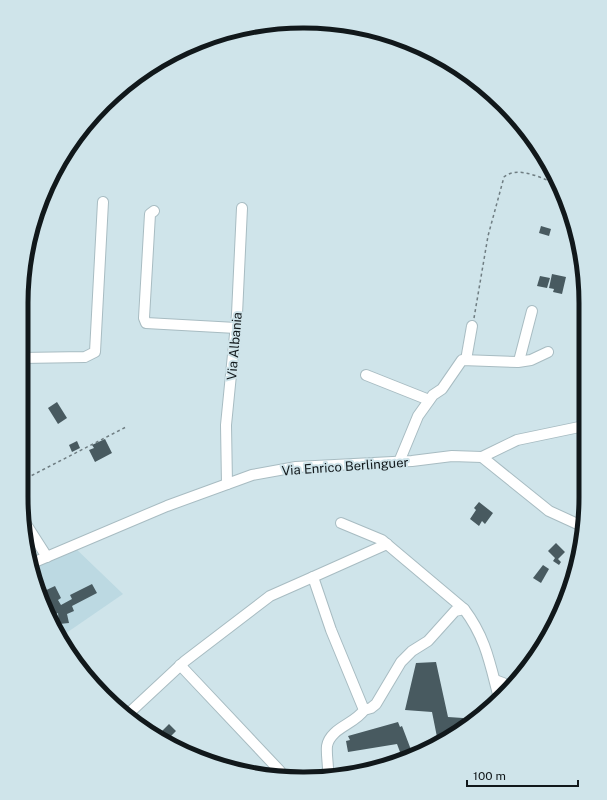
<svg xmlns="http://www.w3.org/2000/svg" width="607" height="800" font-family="'Public Sans',sans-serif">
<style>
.built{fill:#bcd9e2}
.building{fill:#485a60}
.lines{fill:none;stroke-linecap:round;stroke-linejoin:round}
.minor-casing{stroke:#a8bcc2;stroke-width:12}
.path{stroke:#6f7d82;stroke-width:1.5;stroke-dasharray:3 3;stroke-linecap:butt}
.minor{stroke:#fff;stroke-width:10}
.labels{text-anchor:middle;stroke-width:4;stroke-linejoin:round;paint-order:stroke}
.street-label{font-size:13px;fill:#11181b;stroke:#cfe4ea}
.rim{fill:none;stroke:#11181b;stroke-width:5}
</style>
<rect width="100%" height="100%" fill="#cfe4ea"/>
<polygon class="built" points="73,546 123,594 59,638 30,566"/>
<g class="building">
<polygon points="541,226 551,229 549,236 539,233"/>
<polygon points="552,274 566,277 562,294 553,292 554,289 549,288"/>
<polygon points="540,276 550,278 547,288 537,286"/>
<polygon points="57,402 67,418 58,424 48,408"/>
<polygon points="105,439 112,453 95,462 89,450 94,448 92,445"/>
<polygon points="77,441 80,448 72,452 69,445"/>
<polygon points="479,502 493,513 485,524 482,521 479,526 470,519 476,510 474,508"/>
<polygon points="556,543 565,552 558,559 561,562 559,565 553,561 555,558 548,551"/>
<polygon points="543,565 549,569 541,583 533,578"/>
<polygon points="92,584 97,593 72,606 74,611 67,614 69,623 59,624 58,613 50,617 46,606 49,605 42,592 55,586 61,598 58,600 61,605 72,599 70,595"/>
<polygon points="561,590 568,594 561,610 554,607"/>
<polygon points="436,662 448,717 463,718 465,728 438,742 432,712 405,710 416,663"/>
<polygon points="398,722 400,727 402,726 413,755 403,760 397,744 348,752 346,741 350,740 348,736"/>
<polygon points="169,724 176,731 170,737 184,752 158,735"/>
</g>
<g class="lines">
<g class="minor-casing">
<g id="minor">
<polyline points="154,211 150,214 144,318 146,323 236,328"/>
<polyline points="21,358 85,357 95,352 103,202"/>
<polyline points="466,360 472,326"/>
<polyline points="519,361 532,311"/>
<polyline points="366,375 429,400"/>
<polyline points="482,457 517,440 584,426"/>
<polyline points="399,462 418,416 433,395 442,389 462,360 518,362 531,360 548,352"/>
<polyline points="227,484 226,425 237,314 242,208"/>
<polyline points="24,521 47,557"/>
<polyline points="341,523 382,540 464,609"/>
<polyline points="30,564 167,506 252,475 296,467 412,461 452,456 482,457 549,511 584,527"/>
<polyline points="313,577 387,544"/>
<polyline points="180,665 280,771 281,776"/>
<polyline points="495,680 503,683 509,689"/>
<polyline points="92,681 121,709"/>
<path d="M364,710l7,-2 5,-4 25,-42 11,-11 16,-10 27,-30 9,-2c22,29 26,55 35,89"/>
<path d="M128,714l57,-53 85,-65 43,-19 18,53 33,80c-9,14 -34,18 -37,36 -1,10 2,21 1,31"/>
</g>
</g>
<g class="path">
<path d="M474,318l14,-82 16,-59c14,-12 39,2 53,7"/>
<polyline points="21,481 126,427"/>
</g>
<use href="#minor" class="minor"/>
</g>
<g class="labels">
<g class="street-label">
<text transform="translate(234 346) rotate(-85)" y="5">Via Albania</text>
<text transform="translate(345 466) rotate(-4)" y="5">Via Enrico Berlinguer</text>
</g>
</g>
<path d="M0 0H607V800H0ZM303 28H304A275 275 0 0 1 579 303V497A275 275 0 0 1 304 772H303A275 275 0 0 1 28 497V303A275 275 0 0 1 303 28Z" fill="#cfe4ea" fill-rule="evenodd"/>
<path class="rim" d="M303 28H304A275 275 0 0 1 579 303V497A275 275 0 0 1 304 772H303A275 275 0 0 1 28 497V303A275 275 0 0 1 303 28Z"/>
<path d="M467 780v6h111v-6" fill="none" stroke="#11181b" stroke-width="2"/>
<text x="473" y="780" font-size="12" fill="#11181b" stroke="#cfe4ea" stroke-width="3" paint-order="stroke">100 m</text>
</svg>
